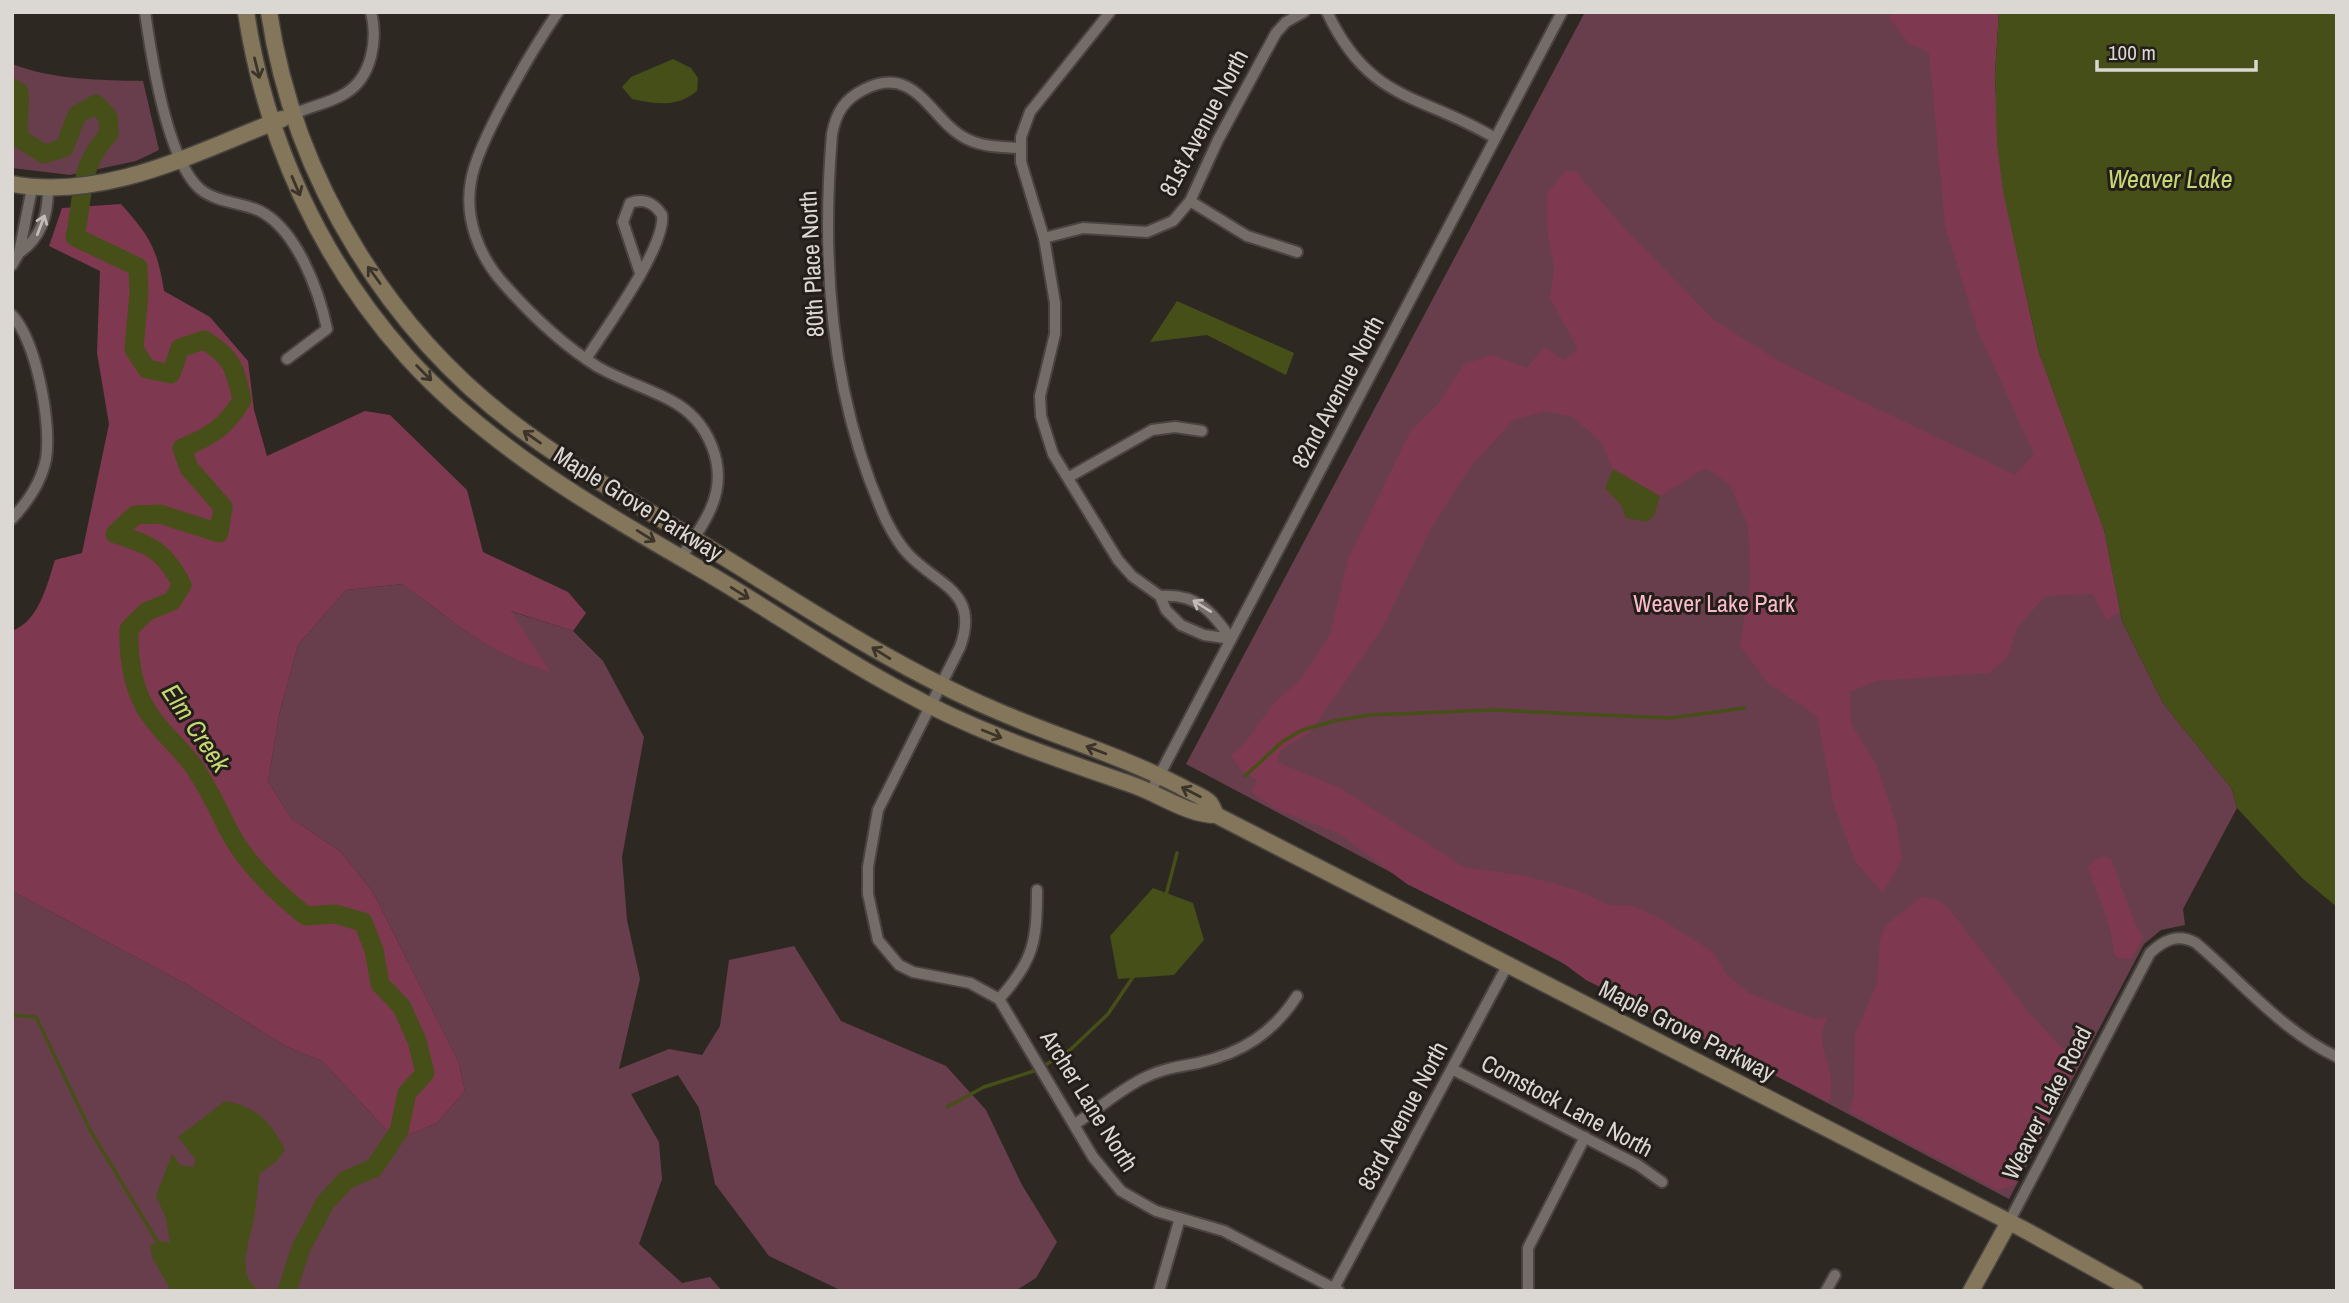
<svg xmlns="http://www.w3.org/2000/svg" width="2349" height="1303" font-family="'Archivo Narrow',sans-serif">
<style>
.green{fill:#693e4c}
.forest{fill:#7e3951}
.water{fill:#464f17}
.lines{fill:none;stroke-linecap:round;stroke-linejoin:round}
.stream{stroke:#464f17;stroke-width:3.5}
.river{stroke:#464f17;stroke-width:19}
.street-casing{stroke:#494440;stroke-width:14}
.secondary-casing{stroke:#494440;stroke-width:19}
.street{stroke:#746d67;stroke-width:10}
.secondary{stroke:#84765b;stroke-width:16}
.oneway{stroke:#3c342a}
.oneway2{stroke:#c1bcb8}
.labels{text-anchor:middle;stroke-width:6;stroke-linejoin:round;paint-order:stroke}
.street-label{font-size:24px;fill:#dbd7d3;stroke:#241e1a}
.park-label{font-size:24px;fill:#fabacc;stroke:#241e1a}
.water-label{font-size:26px;font-style:italic;fill:#c6d873;stroke:#241e1a}
</style>
<rect width="100%" height="100%" fill="#2e2823"/>
<g class="green">
<polygon points="1585,12 1984,12 2024,295 2039,353 2104,530 2122,621 2163,703 2232,789 2237,808 2183,909 2185,925 2161,930 2144,944 2009,1199 1186,764"/>
<path d="M12,64c42,16 87,16 131,17l16,69 -23,11 -66,14 -58,-7z"/>
<path d="M404,584c46,36 87,71 144,87l-38,-60 63,20 30,30 41,76 -22,120 5,63 13,59 -21,90 50,-20 33,6 18,-29 9,-66 65,-14 47,75 105,45 40,44 36,75 35,57 -21,36 -21,13h-173l-73,-35 -54,-72 -16,-76 -21,-33 -47,19 28,48 3,37 -23,65 43,39 28,-6 12,14h-710v-400l174,93 99,62 37,15 74,79 41,-17 28,-32 -6,-28 -86,-171 -32,-40 -50,-34 -23,-37 12,-70 18,-66 48,-55z"/>
</g>
<g class="forest">
<path d="M1891,12h108l-4,63 2,68 6,48 36,162 65,177 16,81 -13,10 -14,-27 -48,2 -28,32 -9,29 -19,16 -112,8 -27,11 1,32 25,40 20,58 6,37 -19,34 -28,-32 -21,-56 -17,-89 -49,-33 -28,-37 10,-63 -2,-58 -19,-41 -23,-16 -46,28 -47,-27 -12,-27 -28,-25 -27,-6 -33,9 -42,46 -41,64 -49,100 -71,102 -29,18 -4,12 63,26 124,79 61,9 52,14 32,15 24,1 28,13 52,33 14,23 23,19 64,25 13,-2c-2,7 -6,16 -5,23 3,23 14,36 7,62l-243,-122 -27,-20 -152,-76 -69,-51 -62,-24 -25,-17 6,-12 -17,-11 -9,-14 14,-12 29,-40 27,-24 29,-45 18,-75 63,-129 27,-26 26,-40 28,-9 35,13 17,-21 20,13 14,-10 -28,-52 4,-31 -7,-38v-35l18,-23h10l49,57 90,92 68,43 233,112 19,-21 -56,-123 -33,-105 -16,-174 -20,-8 -19,-25z"/>
<path d="M121,204c29,33 36,43 43,87l46,26 38,44 6,49 13,46 98,-45 25,4 77,75 16,62 85,40 18,21 -13,18 -62,-20 39,61c-61,-17 -97,-51 -147,-88l-57,6 -48,55 -18,66 -12,70 23,37 50,34 32,40 86,171 6,28 -28,32 -41,17 -74,-79 -37,-15 -99,-62 -174,-93v-260c27,-10 35,-46 43,-71l27,-7 27,-129 -12,-71 3,-82 -51,-25 13,-38z"/>
<path d="M2105,856l6,3 24,65 8,13 -11,21 -12,1 -6,-5c-2,-32 -16,-56 -26,-86l7,-8z"/>
<polygon points="1921,897 1933,898 1947,906 2029,1013 2072,1058 2073,1073 2014,1185 1998,1190 1849,1112 1854,1096 1855,1034 1877,984 1880,940 1885,926"/>
</g>
<g class="water">
<polygon points="1999,12 2337,12 2337,907 2302,878 2237,808 2232,789 2163,703 2122,621 2104,530 2039,353 2003,191 1997,143 1995,75"/>
<path d="M673,59l18,9 7,10 -1,13c-21,17 -40,13 -65,8l-10,-12 9,-10z"/>
<polygon points="1177,301 1294,353 1286,375 1207,335 1150,342"/>
<polygon points="1613,469 1660,496 1654,516 1647,522 1626,518 1621,505 1605,488"/>
<polygon points="1153,888 1193,903 1204,940 1174,975 1118,979 1110,936"/>
<path d="M225,1101c33,6 45,20 60,49l-8,11 -17,12c-3,15 -3,30 -6,45 -4,23 -20,57 6,73h-89l-19,-34 -2,-12 14,-4 6,2 -4,-25 -10,-22 16,-42 8,11 14,2 1,-8 -17,-22z"/>
</g>
<g class="lines">
<g class="stream">
<polyline points="1245,776 1282,742 1302,730 1338,720 1369,715 1493,710 1670,718 1745,708"/>
<polyline points="1166,895 1177,853"/>
<polyline points="12,1015 36,1017 90,1130 160,1246"/>
<polyline points="947,1107 984,1087 1037,1070 1070,1050 1108,1014 1135,974"/>
</g>
<path class="river" d="M12,88l7,4c2,17 -3,30 1,47l24,15 20,-6 13,-33 19,-11 12,13 1,17c-31,32 -25,62 -34,103l63,30 1,26 -5,56 13,20 24,5 9,-26 24,-8c29,17 31,29 38,60 -15,26 -32,37 -60,48l7,20 34,39 -4,26 -59,-19 -25,1 -20,19c36,11 49,16 67,51l-10,16 -26,11 -17,17c-1,25 3,56 16,78 12,22 32,37 47,57 15,21 25,43 36,65 17,34 49,64 78,87l29,-2 28,8 11,28 6,34 22,23 15,34 8,32 -18,20 -8,38 -25,37 -28,12 -21,23 -24,45 -14,43"/>
<g class="street-casing">
<g id="street">
<path d="M145,12c6,43 22,148 55,177 17,14 41,13 60,22 37,19 59,80 67,118l-40,30"/>
<path d="M558,12c-24,35 -81,130 -87,169 -7,37 8,75 32,102 29,33 58,61 95,84 23,13 49,21 72,33 39,20 59,67 41,108 -7,17 -20,34 -30,50"/>
<polyline points="1110,12 1030,112 1021,137 1021,162 1044,238 1055,303 1055,334 1040,396 1041,416 1053,454 1118,560 1132,576 1160,596 1166,610 1181,625 1204,635 1231,639"/>
<path d="M1327,12c43,91 93,81 168,126"/>
<path d="M294,114c17,-8 37,-11 52,-21 26,-16 32,-54 25,-81"/>
<path d="M1020,148c-18,-1 -37,-1 -53,-9 -36,-17 -50,-76 -102,-50 -21,10 -29,24 -33,45 -11,130 -1,266 54,386 6,12 13,25 23,35 30,31 71,37 51,92l-82,163 -10,57v27l10,46 21,25 14,7 57,11 29,16 94,158 28,34 35,20 68,20 115,60"/>
<polyline points="1190,201 1247,236 1297,252"/>
<polyline points="1044,238 1083,228 1147,232 1173,221 1190,201 1218,140 1276,33 1286,22 1304,12"/>
<path d="M19,253c22,-15 29,-37 29,-64"/>
<polyline points="12,265 19,253 32,188"/>
<path d="M12,315c24,25 40,109 34,144 -5,24 -18,42 -34,60"/>
<path d="M586,359c19,-30 80,-112 76,-144 -8,-12 -18,-17 -32,-12l-7,19 17,51"/>
<polyline points="1069,477 1152,430 1175,427 1202,431"/>
<path d="M1160,596c36,-3 52,15 71,43"/>
<polyline points="1151,791 1562,12"/>
<path d="M999,999c35,-38 38,-59 38,-109"/>
<polyline points="1452,1069 1638,1165 1662,1182"/>
<path d="M1075,1124c24,-15 45,-35 71,-47 16,-8 35,-11 52,-14 44,-10 75,-30 99,-67"/>
<path d="M2009,1222l141,-269c14,-13 28,-20 46,-10 46,39 85,87 141,114"/>
<polyline points="1334,1288 1508,964"/>
<polyline points="1159,1291 1180,1218"/>
<polyline points="1528,1291 1528,1248 1585,1137"/>
<polyline points="1826,1291 1835,1275"/>
</g>
</g>
<g class="secondary-casing">
<g id="secondary">
<path d="M246,12c19,127 75,249 161,345 85,94 199,157 307,220 63,37 123,80 188,114 72,40 150,66 228,93 28,9 57,31 86,31l807,414 112,62"/>
<path d="M269,12c25,168 122,325 260,423 61,44 129,81 193,121 89,55 177,113 273,154 62,27 127,46 187,77 8,5 22,9 28,16 3,4 4,8 6,12"/>
<path d="M12,184c94,17 184,-32 270,-65"/>
<polyline points="1971,1291 2009,1222"/>
</g>
</g>
<use href="#street" class="street"/>
<use href="#secondary" class="secondary"/>
</g>
<defs><path id="oneway-shaft" d="M-6 0H5M1.5-3L5.5 0L1.5 3" fill="none" stroke-width="1.6" stroke-linecap="round" stroke-linejoin="round" transform="scale(1.75)"/></defs>
<g class="oneway">
<use href="#oneway-shaft" transform="translate(257 68) rotate(76)"/>
<use href="#oneway-shaft" transform="translate(296 186) rotate(67)"/>
<use href="#oneway-shaft" transform="translate(374 275) rotate(-126)"/>
<use href="#oneway-shaft" transform="translate(424 373) rotate(45)"/>
<use href="#oneway-shaft" transform="translate(532 437) rotate(-145)"/>
<use href="#oneway-shaft" transform="translate(646 536) rotate(32)"/>
<use href="#oneway-shaft" transform="translate(740 593) rotate(32)"/>
<use href="#oneway-shaft" transform="translate(881 653) rotate(-148)"/>
<use href="#oneway-shaft" transform="translate(992 734) rotate(22)"/>
<use href="#oneway-shaft" transform="translate(1096 750) rotate(-159)"/>
<use href="#oneway-shaft" transform="translate(1191 792) rotate(-153)"/>
</g>
<g class="oneway2">
<use href="#oneway-shaft" transform="translate(41 225) rotate(-69)"/>
<use href="#oneway-shaft" transform="translate(1202 606) rotate(-148)"/>
</g>
<g class="labels">
<g class="street-label">
<text transform="translate(1204 123) rotate(-62)" y="8">81st Avenue North</text>
<text transform="translate(812 264) rotate(-93)" y="8">80th Place North</text>
<text transform="translate(1338 392) rotate(-62)" y="8">82nd Avenue North</text>
<text transform="translate(638 504) rotate(32)" y="8">Maple Grove Parkway</text>
<text transform="translate(1687 1031) rotate(27)" y="8">Maple Grove Parkway</text>
<text transform="translate(1089 1101) rotate(58)" y="8">Archer Lane North</text>
<text transform="translate(2047 1103) rotate(-63)" y="8">Weaver Lake Road</text>
<text transform="translate(1567 1106) rotate(28)" y="8">Comstock Lane North</text>
<text transform="translate(1403 1116) rotate(-62)" y="8">83rd Avenue North</text>
</g>
<g class="park-label">
<text x="1714" y="612">Weaver Lake Park</text>
</g>
<g class="water-label">
<text x="2170" y="188">Weaver Lake</text>
<text transform="translate(196 728) rotate(56)" y="9">Elm Creek</text>
</g>
</g>
<rect width="2349" height="1303" fill="none" stroke="#dbd7d3" stroke-width="28"/>
<path d="M2097 60v10h159v-10" fill="none" stroke="#dbd7d3" stroke-width="3.5"/>
<text x="2108" y="60" font-size="21" fill="#dbd7d3" stroke="#241e1a" stroke-width="5" paint-order="stroke">100 m</text>
</svg>
